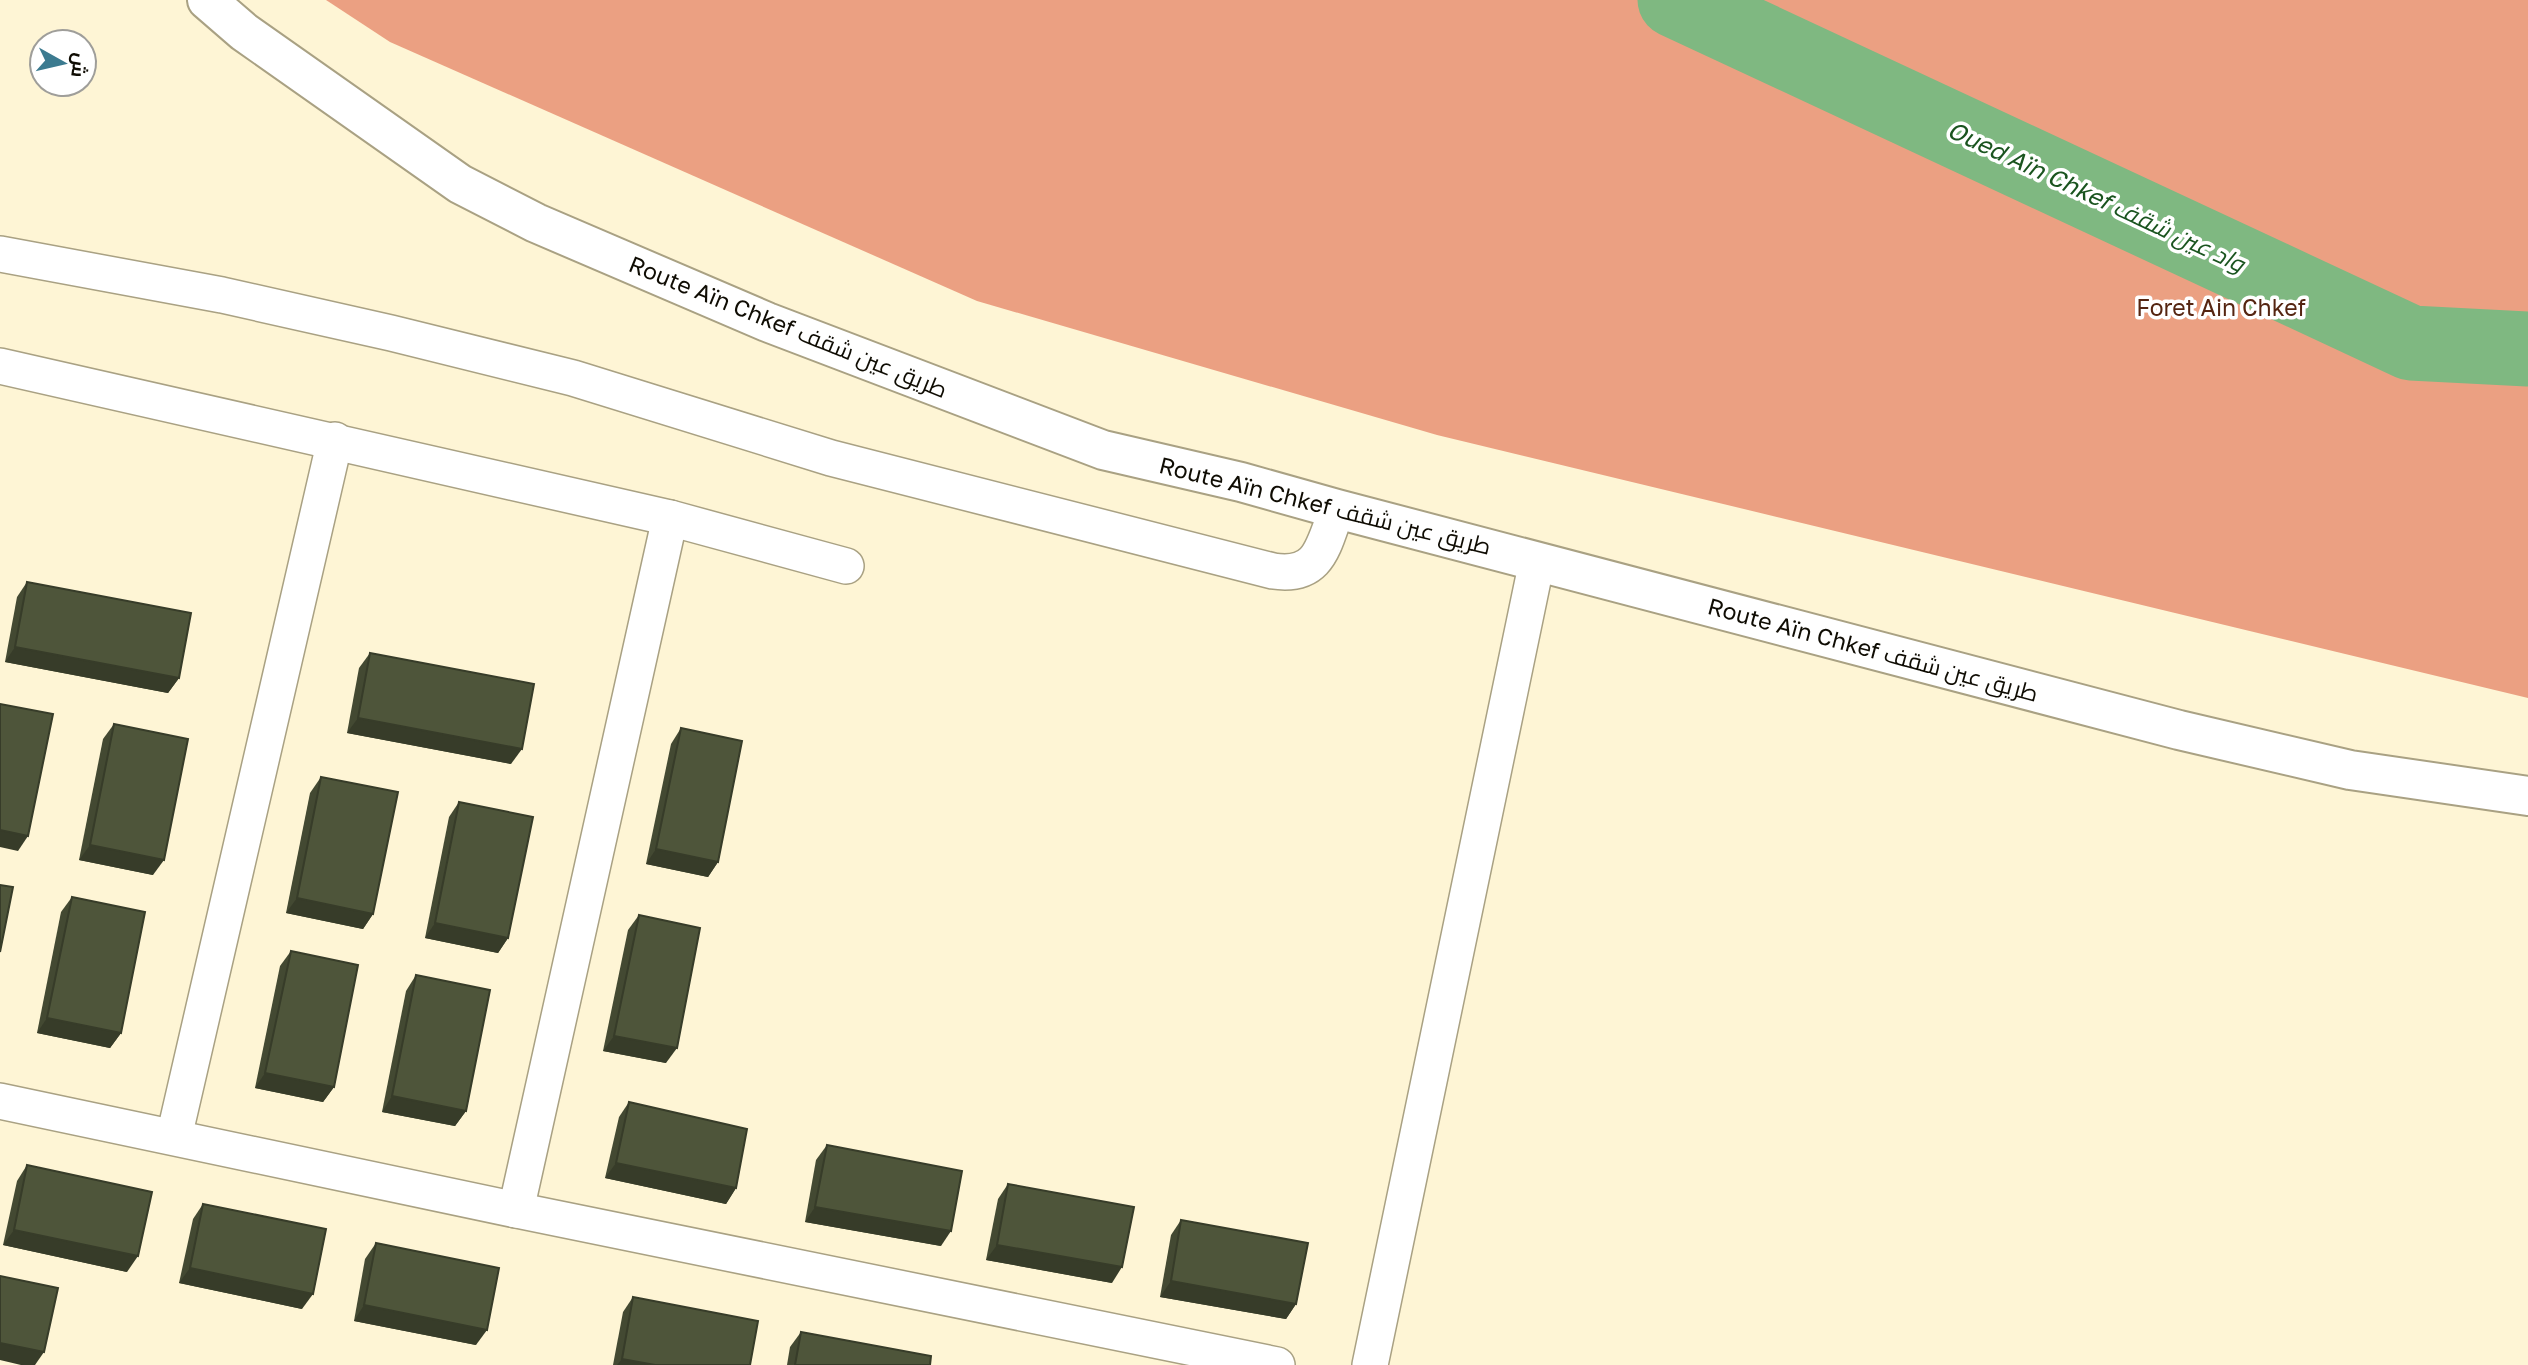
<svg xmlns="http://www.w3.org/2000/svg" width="2528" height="1365" font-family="'Golos Text',Cairo,sans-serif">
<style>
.forest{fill:#eba082}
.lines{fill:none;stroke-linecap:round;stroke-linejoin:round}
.river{stroke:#7fb881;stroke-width:75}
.minor-casing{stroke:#a9a183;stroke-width:38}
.tertiary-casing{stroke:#a9a183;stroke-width:42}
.minor{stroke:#fff;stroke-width:35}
.tertiary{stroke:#fff;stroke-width:38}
.wall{fill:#434932}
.shaded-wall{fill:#373c29}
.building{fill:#4e553a;stroke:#373c29;stroke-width:2}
.labels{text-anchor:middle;stroke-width:7;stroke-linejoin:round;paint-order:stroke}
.park-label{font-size:23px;fill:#552511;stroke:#fff}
.street-label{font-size:23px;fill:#0f0c03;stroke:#fff}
.water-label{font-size:24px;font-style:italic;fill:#1a541f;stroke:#fff}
</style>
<rect width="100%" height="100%" fill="#fef5d5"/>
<polygon class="forest" points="326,0 2528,0 2528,698 1437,435 977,301 390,42"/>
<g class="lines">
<polyline class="river" points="1675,0 2411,343 2528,349"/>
<g class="minor-casing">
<g id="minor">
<path d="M0,254l222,41 169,38 182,45 258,80 442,113c47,7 50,-25 64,-62"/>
<polyline points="0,366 670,518 846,566"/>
<polyline points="0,1101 516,1210 1277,1365"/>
<polyline points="174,1137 335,440"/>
<polyline points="516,1210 670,518"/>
<polyline points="1370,1365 1537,561"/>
</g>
</g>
<g class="tertiary-casing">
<polyline id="tertiary" points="207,0 244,32 460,184 536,223 767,322 1103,450 1241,482 1337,509 2179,730 2350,770 2528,796"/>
</g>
<use href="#minor" class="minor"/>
<use href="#tertiary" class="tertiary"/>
</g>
<g class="wall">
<polygon points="27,582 179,678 168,693 5,662 17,597"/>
<polygon points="370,653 511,764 347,733 359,668"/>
<polygon points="114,724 153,875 79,860 103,739"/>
<polygon points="681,728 718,862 708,877 646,864 671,744"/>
<polygon points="321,777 373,914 363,929 286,913 310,793"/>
<polygon points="459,802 508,938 498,953 425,938 449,817"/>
<polygon points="72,897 121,1033 110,1048 37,1033 61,912"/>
<polygon points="639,915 666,1063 603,1051 628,930"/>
<polygon points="291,951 334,1087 323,1102 255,1088 280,966"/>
<polygon points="416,975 466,1111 455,1126 382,1112 406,991"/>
<polygon points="629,1102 736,1188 726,1204 605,1178 619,1117"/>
<polygon points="827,1145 941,1246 805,1222 816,1160"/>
<polygon points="27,1165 127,1272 3,1245 17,1181"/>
<polygon points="1008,1184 1112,1283 986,1260 998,1199"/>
<polygon points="203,1204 302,1309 179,1283 193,1219"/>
<polygon points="1181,1220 1296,1304 1286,1319 1160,1297 1171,1235"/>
<polygon points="376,1243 476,1345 354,1321 365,1259"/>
<polygon points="633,1297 750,1365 613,1365 623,1312"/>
<polygon points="801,1332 930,1365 787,1365 790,1347"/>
</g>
<g class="shaded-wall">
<polygon points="15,647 179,678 168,693 5,662"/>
<polygon points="358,718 522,749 511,764 347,733"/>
<polygon points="0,830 28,836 18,851 0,847"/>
<polygon points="90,845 164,860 153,875 79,860"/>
<polygon points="656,849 718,862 708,877 646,864"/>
<polygon points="297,898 373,914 363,929 286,913"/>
<polygon points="435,923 508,938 498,953 425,938"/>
<polygon points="47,1018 121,1033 110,1048 37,1033"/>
<polygon points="614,1036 677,1048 666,1063 603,1051"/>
<polygon points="265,1073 334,1087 323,1102 255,1088"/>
<polygon points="392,1096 466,1111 455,1126 382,1112"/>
<polygon points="616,1163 736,1188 726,1204 605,1178"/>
<polygon points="815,1207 951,1231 941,1246 805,1222"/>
<polygon points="14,1230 138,1256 127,1272 3,1245"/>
<polygon points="997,1245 1122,1267 1112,1283 986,1260"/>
<polygon points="190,1268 313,1294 302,1309 179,1283"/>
<polygon points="1171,1281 1296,1304 1286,1319 1160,1297"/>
<polygon points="364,1305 487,1330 476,1345 354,1321"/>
<polygon points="0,1343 44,1352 35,1365 21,1365 0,1360"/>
<polygon points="622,1359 655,1365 617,1365"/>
</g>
<g class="building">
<polygon points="27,582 191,613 179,678 15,647"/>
<polygon points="370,653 534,684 522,749 358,718"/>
<polygon points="0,704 53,714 28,836 0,830"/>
<polygon points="114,724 188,739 164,860 90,845"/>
<polygon points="681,728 742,741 718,862 656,849"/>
<polygon points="321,777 398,792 373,914 297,898"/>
<polygon points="459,802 533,817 508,938 435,923"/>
<polygon points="0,885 13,887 0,952"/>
<polygon points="72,897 145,912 121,1033 47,1018"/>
<polygon points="639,915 700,928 677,1048 614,1036"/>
<polygon points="291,951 358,965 334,1087 265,1073"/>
<polygon points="416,975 490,990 466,1111 392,1096"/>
<polygon points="629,1102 747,1129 736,1188 616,1163"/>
<polygon points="827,1145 962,1171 951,1231 815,1207"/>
<polygon points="27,1165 152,1192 138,1256 14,1230"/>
<polygon points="1008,1184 1134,1207 1122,1267 997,1245"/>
<polygon points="203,1204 326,1229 313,1294 190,1268"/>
<polygon points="1181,1220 1308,1243 1296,1304 1171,1281"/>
<polygon points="376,1243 499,1268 487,1330 364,1305"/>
<polygon points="0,1276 58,1288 44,1352 0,1343"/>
<polygon points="633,1297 758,1321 750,1365 655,1365 622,1359"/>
<polygon points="801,1332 931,1356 930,1365 795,1365"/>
</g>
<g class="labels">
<g class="park-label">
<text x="2221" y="316">Foret Ain Chkef</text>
</g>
<g class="street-label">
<text transform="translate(788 327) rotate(22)" y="8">Route Aïn Chkef طريق عين شقف</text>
<text transform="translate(1325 506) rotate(14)" y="8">Route Aïn Chkef طريق عين شقف</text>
<text transform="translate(1873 650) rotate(15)" y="8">Route Aïn Chkef طريق عين شقف</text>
</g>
<g class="water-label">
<text transform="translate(2096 197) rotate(25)" y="8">Oued Aïn Chkef واد عين شقف</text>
</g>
</g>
<g transform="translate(63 63) rotate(98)"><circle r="33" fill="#ffffff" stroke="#9f9e9a" stroke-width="2"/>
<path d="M0-5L12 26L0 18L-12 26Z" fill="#3c7b90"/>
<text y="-10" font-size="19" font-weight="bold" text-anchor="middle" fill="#0f0c03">ش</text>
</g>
</svg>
